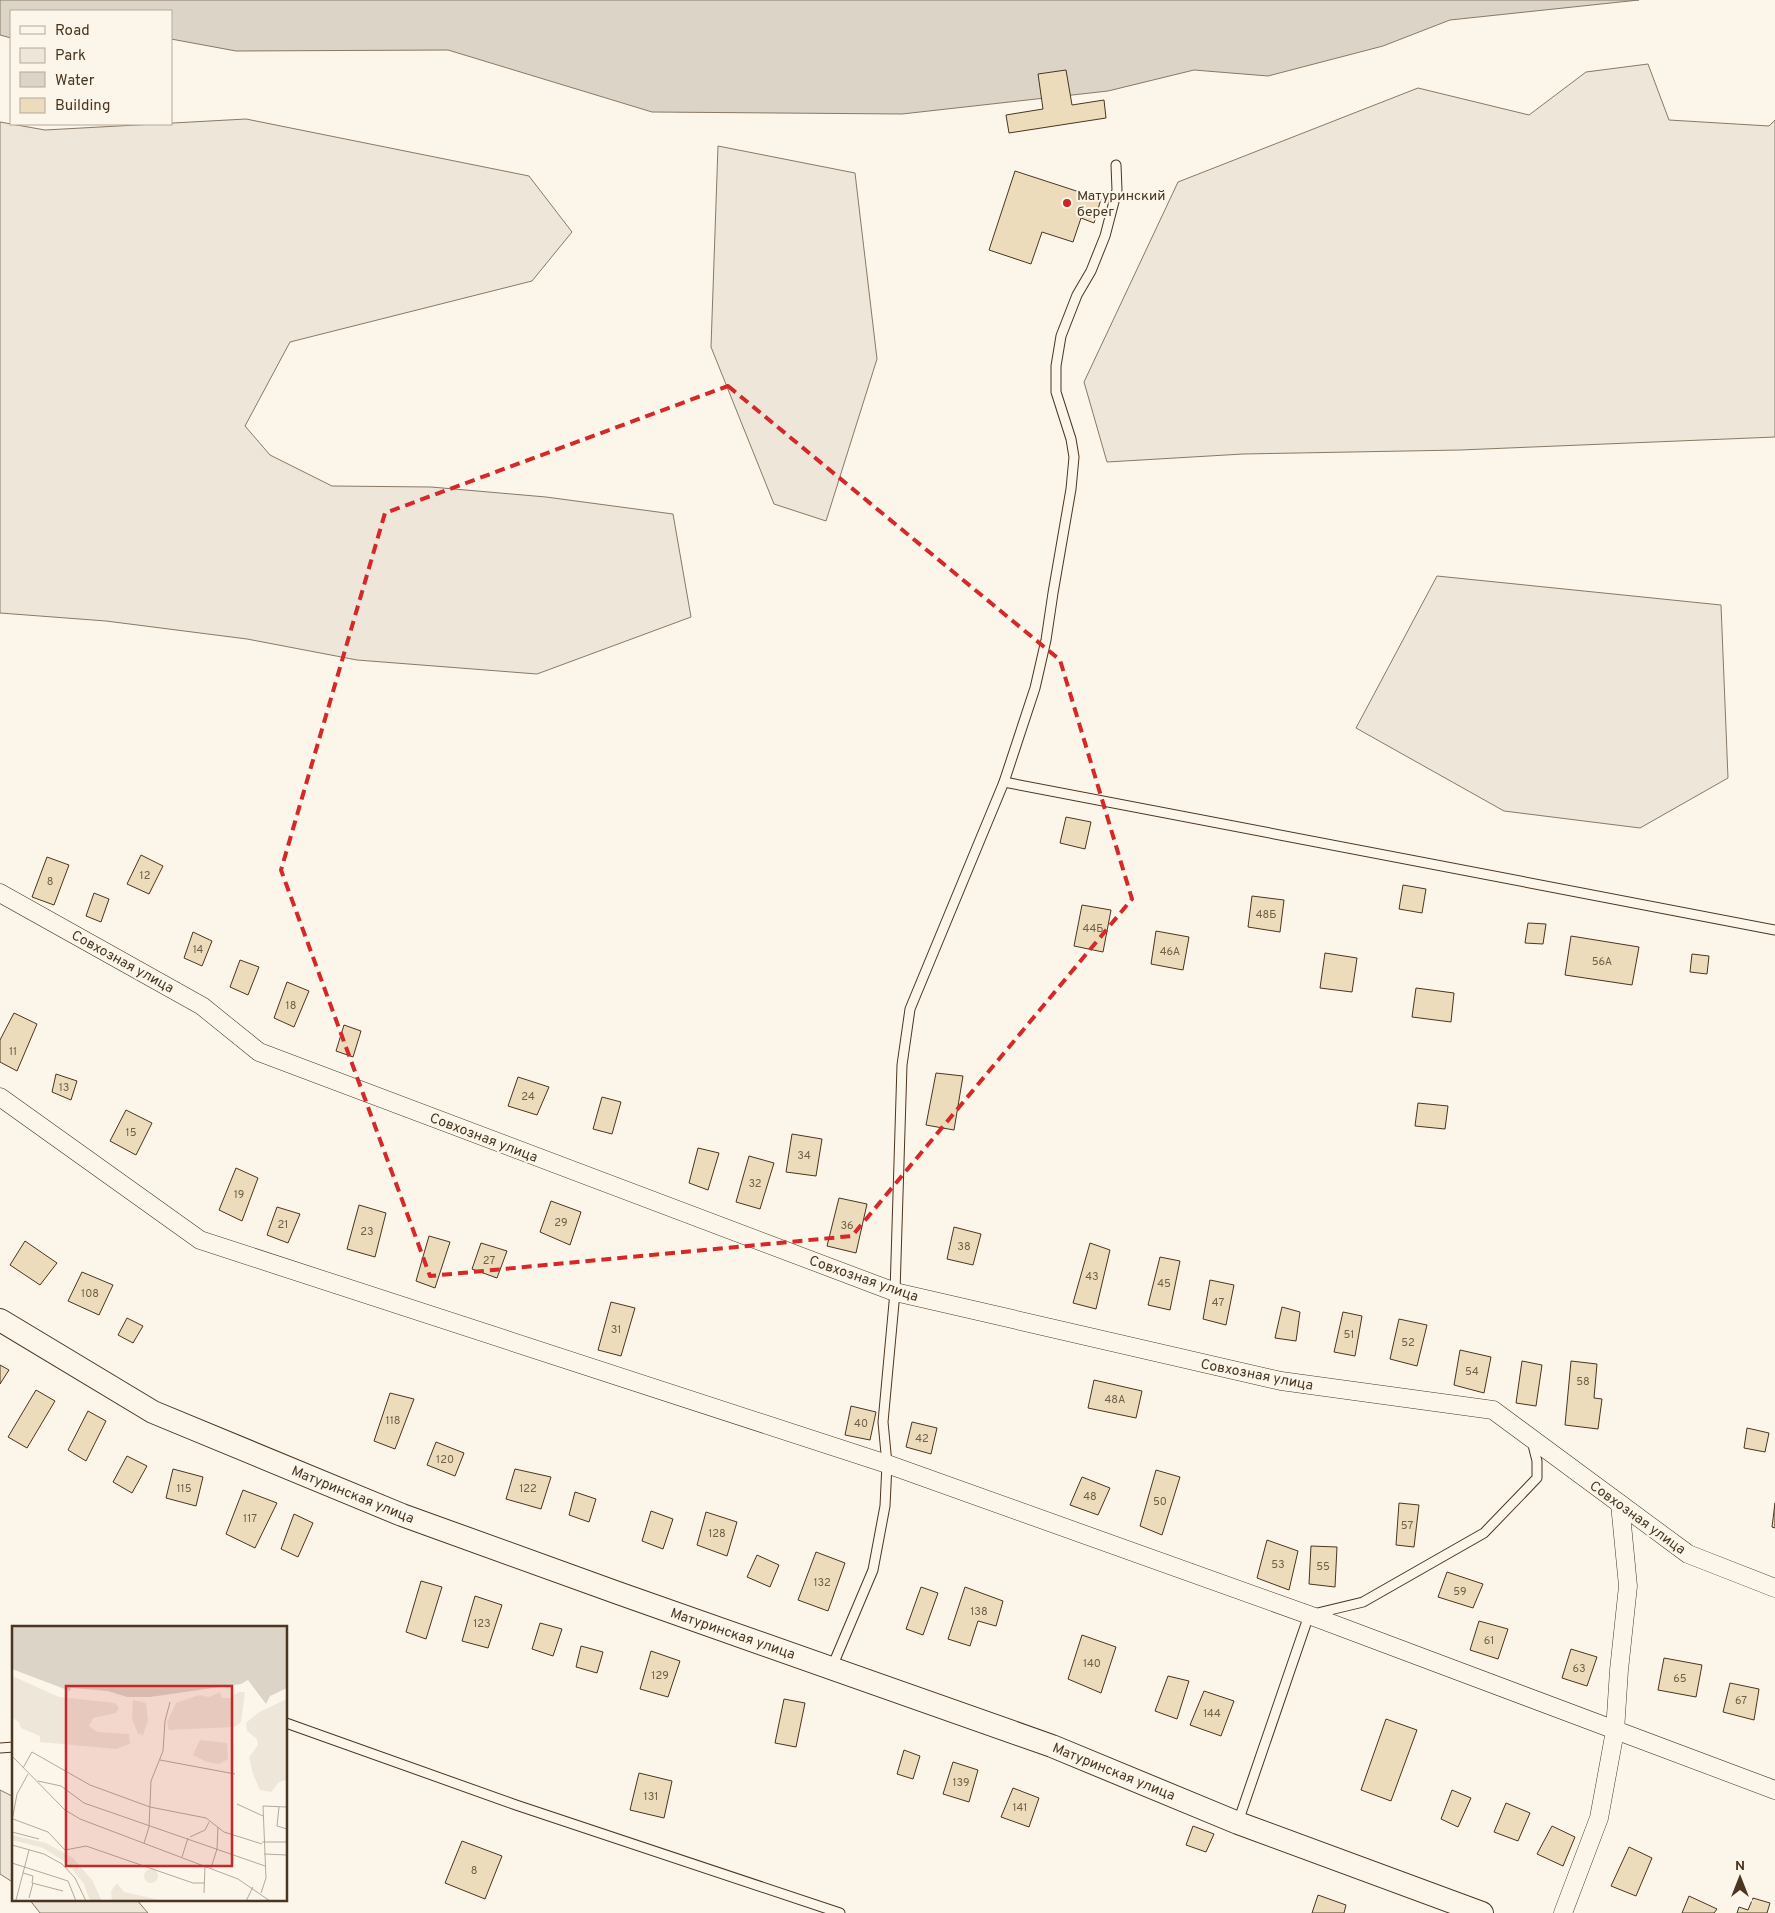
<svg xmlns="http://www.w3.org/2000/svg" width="1775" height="1913" font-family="Overpass,sans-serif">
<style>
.green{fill:#ede6d9;stroke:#887966}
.water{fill:#dcd4c6;stroke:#887966}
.building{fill:#ecdcbc;stroke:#4a3520}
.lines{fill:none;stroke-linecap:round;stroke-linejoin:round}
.service-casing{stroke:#4a3520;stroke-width:11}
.minor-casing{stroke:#4a3520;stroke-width:19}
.tertiary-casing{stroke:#4a3520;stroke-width:24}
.service{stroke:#fbf6e9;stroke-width:9}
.minor{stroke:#fbf6e9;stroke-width:18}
.tertiary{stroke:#fbf6e9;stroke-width:22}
.marked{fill:none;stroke:#d62828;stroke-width:4;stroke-dasharray:10 6;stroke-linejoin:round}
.poi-dot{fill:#c62828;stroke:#fbf6e9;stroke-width:2}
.labels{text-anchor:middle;stroke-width:4;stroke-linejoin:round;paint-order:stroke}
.number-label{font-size:11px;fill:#725f47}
.poi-label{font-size:14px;fill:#4a3520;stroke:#fbf6e9;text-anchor:start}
.street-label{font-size:14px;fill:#4a3520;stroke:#fbf6e9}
.inset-road{fill:none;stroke:#b4a999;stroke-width:1}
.view{fill:#c62828;fill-opacity:0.15;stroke:#c62828;stroke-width:2.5}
.inset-edge{fill:none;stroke:#4a3520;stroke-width:2.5}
</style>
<rect width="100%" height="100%" fill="#fbf6e9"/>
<g class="green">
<polygon points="1648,64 1669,120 1769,126 1775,120 1775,437 1460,450 1243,454 1107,462 1084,382 1178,182 1418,88 1529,115 1586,72"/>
<polygon points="246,119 529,176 572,232 532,281 290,342 245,426 270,455 332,486 431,487 546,497 673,514 691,617 537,674 357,660 247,639 106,621 0,613 0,122 45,130"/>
<polygon points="718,146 855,173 877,359 826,521 774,504 711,347"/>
<polygon points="1437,576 1721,605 1728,778 1640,828 1504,811 1356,728"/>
<polygon points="0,1790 14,1797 14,1883 0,1874"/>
<polygon points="29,1899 136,1899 148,1913 40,1913"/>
</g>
<polygon class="water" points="0,0 1639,0 1450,20 1383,46 1268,76 1194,70 1108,91 902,114 652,112 448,50 236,51 171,39 171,11 11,11 11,38 0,35"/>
<g class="building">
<polygon points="1066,70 1072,105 1104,100 1106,118 1009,133 1006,115 1043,109 1038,74"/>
<polygon points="1015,171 1101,199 1094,223 1081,218 1073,242 1042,232 1031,264 989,250"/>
<polygon points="1066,817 1091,822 1085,849 1060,843"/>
<polygon points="141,855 163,866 149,894 127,884"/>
<polygon points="47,857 69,865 54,905 32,897"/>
<polygon points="1403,885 1426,889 1422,913 1399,909"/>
<polygon points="94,893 109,899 101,922 86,916"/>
<polygon points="1252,896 1284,900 1280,932 1248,927"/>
<polygon points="1082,905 1111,910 1103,952 1074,946"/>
<polygon points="1528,923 1546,924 1543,944 1525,943"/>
<polygon points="1156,931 1189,937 1183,970 1151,964"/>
<polygon points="193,932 212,941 202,966 184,958"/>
<polygon points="1571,936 1639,947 1632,985 1565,975"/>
<polygon points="1325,953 1357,958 1352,992 1320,988"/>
<polygon points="1692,954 1709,956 1707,974 1690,972"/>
<polygon points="240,960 259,967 248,995 230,987"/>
<polygon points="287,982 309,991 294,1027 274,1018"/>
<polygon points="1416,988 1454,993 1451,1022 1412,1017"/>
<polygon points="14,1013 37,1024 17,1071 0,1062 0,1040"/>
<polygon points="344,1025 361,1031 353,1057 336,1051"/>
<polygon points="936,1073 963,1076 954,1130 926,1125"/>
<polygon points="56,1074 77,1081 71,1100 52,1092"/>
<polygon points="518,1077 549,1087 537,1115 508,1106"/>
<polygon points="602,1097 621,1102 612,1134 593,1129"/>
<polygon points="1418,1103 1448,1106 1445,1129 1415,1126"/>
<polygon points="126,1110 152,1123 136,1155 110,1141"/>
<polygon points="792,1134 822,1139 816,1176 786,1172"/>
<polygon points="698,1148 719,1153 708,1190 689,1183"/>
<polygon points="749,1156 774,1163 760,1209 736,1202"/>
<polygon points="236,1168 258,1178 242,1221 219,1210"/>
<polygon points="839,1198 867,1204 856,1253 827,1246"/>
<polygon points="551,1201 581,1212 570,1245 540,1232"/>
<polygon points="359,1205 386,1213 375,1257 347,1249"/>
<polygon points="277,1207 300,1214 288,1243 267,1235"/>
<polygon points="954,1227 981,1234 973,1265 947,1259"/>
<polygon points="429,1236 450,1242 435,1288 416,1281"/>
<polygon points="25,1241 57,1263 40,1285 10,1265"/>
<polygon points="481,1243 507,1251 497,1278 472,1269"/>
<polygon points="1090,1243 1110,1250 1096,1309 1073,1303"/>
<polygon points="1160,1257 1180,1261 1170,1310 1148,1305"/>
<polygon points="82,1272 113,1285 99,1315 68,1301"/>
<polygon points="1210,1280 1234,1285 1226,1325 1203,1319"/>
<polygon points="611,1302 635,1308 621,1356 598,1350"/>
<polygon points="1282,1307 1300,1312 1296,1341 1275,1338"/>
<polygon points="1343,1312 1362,1316 1355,1356 1334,1352"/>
<polygon points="127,1318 143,1326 133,1343 118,1335"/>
<polygon points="1399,1319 1427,1325 1417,1366 1390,1359"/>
<polygon points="1460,1350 1491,1357 1484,1393 1454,1385"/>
<polygon points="1522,1361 1542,1365 1536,1406 1516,1403"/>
<polygon points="1571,1361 1597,1364 1594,1398 1602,1399 1598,1429 1565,1425"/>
<polygon points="0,1365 9,1370 0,1384"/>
<polygon points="1094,1380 1142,1391 1136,1418 1088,1408"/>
<polygon points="36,1390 55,1401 27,1448 8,1437"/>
<polygon points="390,1393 414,1399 395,1449 374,1441"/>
<polygon points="851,1406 876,1412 870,1440 845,1435"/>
<polygon points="88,1411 106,1421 86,1461 68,1450"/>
<polygon points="912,1422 937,1428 931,1454 906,1447"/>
<polygon points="1747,1428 1769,1433 1765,1452 1744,1448"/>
<polygon points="436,1442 464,1453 455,1476 427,1465"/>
<polygon points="127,1456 147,1466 132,1493 113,1482"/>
<polygon points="173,1469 203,1477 196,1506 166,1498"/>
<polygon points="515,1469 551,1477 541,1509 506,1499"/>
<polygon points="1156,1470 1180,1477 1162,1535 1140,1526"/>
<polygon points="1082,1477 1110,1488 1098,1515 1070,1505"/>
<polygon points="243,1490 277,1503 255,1548 226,1534"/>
<polygon points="575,1492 596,1499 589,1522 569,1515"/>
<polygon points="1399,1503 1419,1505 1414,1547 1396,1545"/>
<polygon points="1775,1503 1775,1528 1772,1527"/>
<polygon points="651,1511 673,1519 663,1549 642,1541"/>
<polygon points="706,1512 737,1522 727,1556 697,1545"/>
<polygon points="294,1514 313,1523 298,1557 281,1549"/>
<polygon points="1267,1540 1298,1551 1289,1590 1257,1578"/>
<polygon points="1311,1546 1337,1547 1335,1587 1309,1584"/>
<polygon points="816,1552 845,1563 828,1611 798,1600"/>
<polygon points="757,1555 779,1565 770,1587 747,1577"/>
<polygon points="1447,1572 1483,1584 1473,1608 1438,1597"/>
<polygon points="421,1581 442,1587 426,1639 406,1632"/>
<polygon points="921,1587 938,1593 923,1635 906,1629"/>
<polygon points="965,1587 1003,1601 996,1626 978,1621 970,1646 948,1639"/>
<polygon points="475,1596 502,1605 488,1648 462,1641"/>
<polygon points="1479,1621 1508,1629 1498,1659 1470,1650"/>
<polygon points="540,1623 562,1629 553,1656 532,1649"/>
<polygon points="1082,1635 1116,1647 1101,1693 1068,1679"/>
<polygon points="581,1646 603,1652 597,1673 576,1667"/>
<polygon points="1571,1649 1597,1657 1587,1686 1562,1678"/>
<polygon points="651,1651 680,1661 668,1697 640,1689"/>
<polygon points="1664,1658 1702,1665 1696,1697 1658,1690"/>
<polygon points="1168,1676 1189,1681 1177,1719 1155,1711"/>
<polygon points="1730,1683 1759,1689 1754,1720 1723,1712"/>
<polygon points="1204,1691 1234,1701 1221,1736 1190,1725"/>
<polygon points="784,1699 805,1703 796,1747 775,1743"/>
<polygon points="1386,1719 1417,1730 1391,1801 1361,1790"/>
<polygon points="904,1750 920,1756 913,1779 897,1774"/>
<polygon points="953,1762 978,1770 969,1802 943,1794"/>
<polygon points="639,1773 672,1781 664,1818 630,1810"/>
<polygon points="1013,1788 1039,1798 1029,1827 1001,1817"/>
<polygon points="1452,1790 1471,1798 1458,1827 1441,1819"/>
<polygon points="1506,1803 1530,1813 1518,1841 1494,1832"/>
<polygon points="1193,1826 1214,1834 1206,1852 1186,1845"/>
<polygon points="1552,1826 1575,1837 1563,1866 1537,1854"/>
<polygon points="462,1841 502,1856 485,1899 445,1883"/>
<polygon points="1629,1847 1652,1858 1636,1896 1611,1886"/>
<polygon points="1318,1895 1346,1905 1344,1913 1312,1913"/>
<polygon points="1689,1896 1717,1909 1714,1913 1682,1913"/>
<polygon points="1753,1898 1770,1903 1767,1913 1737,1913 1739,1907 1748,1910"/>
</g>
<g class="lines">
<g class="service-casing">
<g id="service">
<polyline points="1004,782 1775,930"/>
<polyline points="832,1667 873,1570 885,1506 887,1464 883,1422 895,1292 902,1065 910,1009 1004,782 1035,688 1046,640 1053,593 1071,489 1074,457 1071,439 1056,392 1056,366 1061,336 1077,295 1091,271 1105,236 1117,190 1116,165"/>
<polyline points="286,1723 516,1805 840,1913"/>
<polyline points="0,1748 14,1747"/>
<polyline points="1238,1822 1309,1615 1363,1602 1484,1533 1537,1478 1537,1461 1532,1441"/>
</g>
</g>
<g class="minor-casing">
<g id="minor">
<polyline points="0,893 202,1006 259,1052 895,1292 1281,1381 1493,1410 1688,1554 1775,1588"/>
<polyline points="0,1097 200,1240 887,1464 1309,1615 1775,1790"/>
<polyline points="1563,1913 1599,1818 1615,1731 1619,1670 1628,1586 1620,1504"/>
</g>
</g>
<g class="tertiary-casing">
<polyline id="tertiary" points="0,1320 153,1412 402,1515 618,1593 1052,1746 1238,1823 1482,1913"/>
</g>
<use href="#service" class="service"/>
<use href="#minor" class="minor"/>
<use href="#tertiary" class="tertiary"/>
</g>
<path class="marked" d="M728,386l332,274 72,239 -280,337 -422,40 -149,-406 104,-357z"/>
<circle class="poi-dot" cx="1067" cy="203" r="5"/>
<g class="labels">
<g class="number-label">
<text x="145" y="879">12</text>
<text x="50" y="885">8</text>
<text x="1266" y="918">48Б</text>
<text x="1093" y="932">44Б</text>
<text x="198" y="953">14</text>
<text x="1170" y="955">46А</text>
<text x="1602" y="965">56А</text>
<text x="291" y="1009">18</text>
<text x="13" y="1055">11</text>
<text x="64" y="1091">13</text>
<text x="528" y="1100">24</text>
<text x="131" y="1136">15</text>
<text x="804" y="1159">34</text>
<text x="755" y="1187">32</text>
<text x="239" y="1198">19</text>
<text x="561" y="1226">29</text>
<text x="283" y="1228">21</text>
<text x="847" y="1229">36</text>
<text x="367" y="1235">23</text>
<text x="964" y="1250">38</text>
<text x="489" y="1264">27</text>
<text x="1092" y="1280">43</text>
<text x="1164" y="1287">45</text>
<text x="90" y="1297">108</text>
<text x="1218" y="1306">47</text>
<text x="616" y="1333">31</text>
<text x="1349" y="1338">51</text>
<text x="1408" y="1346">52</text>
<text x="1472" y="1375">54</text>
<text x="1583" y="1385">58</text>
<text x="1115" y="1403">48А</text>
<text x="393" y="1424">118</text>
<text x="861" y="1427">40</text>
<text x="922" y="1442">42</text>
<text x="445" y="1463">120</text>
<text x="184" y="1492">115</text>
<text x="528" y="1492">122</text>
<text x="1090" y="1500">48</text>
<text x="1160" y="1505">50</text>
<text x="250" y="1522">117</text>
<text x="1407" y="1529">57</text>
<text x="717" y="1537">128</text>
<text x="1278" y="1568">53</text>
<text x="1323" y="1570">55</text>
<text x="822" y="1586">132</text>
<text x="1460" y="1595">59</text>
<text x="979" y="1615">138</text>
<text x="482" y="1627">123</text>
<text x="1489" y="1644">61</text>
<text x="1092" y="1667">140</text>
<text x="1579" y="1672">63</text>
<text x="660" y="1679">129</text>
<text x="1680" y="1682">65</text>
<text x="1741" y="1704">67</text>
<text x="1212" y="1717">144</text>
<text x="961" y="1786">139</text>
<text x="651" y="1800">131</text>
<text x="1020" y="1811">141</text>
<text x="474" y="1874">8</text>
</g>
<g class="poi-label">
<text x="1077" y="200">Матуринский<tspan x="1077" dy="16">берег</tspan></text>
</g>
<g class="street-label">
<text transform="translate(123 961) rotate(29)" y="5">Совхозная улица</text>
<text transform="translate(484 1137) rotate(21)" y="5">Совхозная улица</text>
<text transform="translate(864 1278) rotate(19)" y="5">Совхозная улица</text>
<text transform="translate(1257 1374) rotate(11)" y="5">Совхозная улица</text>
<text transform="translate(353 1494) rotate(22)" y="5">Матуринская улица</text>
<text transform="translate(1638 1517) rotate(36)" y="5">Совхозная улица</text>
<text transform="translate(733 1633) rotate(19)" y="5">Матуринская улица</text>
<text transform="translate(1114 1771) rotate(22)" y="5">Матуринская улица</text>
</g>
</g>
<g transform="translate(12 1626)">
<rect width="275" height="275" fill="#fbf6e9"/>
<path d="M0,50l47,21 56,6 4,5 -3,5 -23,5 -4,8 8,6 32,2 1,10 -14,5 -76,-7v-6l-19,-8 -2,-6 -7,-4zM208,66l2,6h9l7,-6h7l-4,30 -6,5 -66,3 -2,-8 9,-19 23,-8 10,2zM275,73v81l-8,2 -8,10 -11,-2 -7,-16 -4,-17 9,-12 -1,-6 -10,-8 -1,-8 13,-11zM121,74l13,3 2,17 -5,15 -5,-1 -6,-15zM188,114l27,3 1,16 -9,5 -12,-2 -14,-7zM0,209l34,8 27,15 19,22 10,21h-12l-6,-17 -17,-21 -24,-15 -31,-8zM132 250a7 7 0 1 1 14 0a7 7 0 1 1-14 0ZM105,257l7,9 40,9h-52l-1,-10z" fill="#ede6d9"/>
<path d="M0,0h275v62l-17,8 -4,8 -18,-24 -7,4 -91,13h-23l-19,-6 -37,-3 -1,3 -58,-22z" fill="#dcd4c6"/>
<path class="inset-road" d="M0,130l53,54 15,9 158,60 32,22M148,134l75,14M11,142l9,-16 58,33 60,22 56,11 18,14 38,12M26,155l23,5 23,17 181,63M225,178l26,12M267,181l-2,19 10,3M1,193l35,13 17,18 21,-4 107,37h11M0,195l5,-27 11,-20M0,206l27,7M178,211l15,-7 4,-8M250,216h25M132,217l5,-16 2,-46 12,-30 2,-30 5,-19M0,219l32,9 18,10 13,14 11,23M252,228l23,1M170,231l6,-19M0,237l56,18 8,20M199,242l6,-19 1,-22M11,247l10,3 -1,7 31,8M192,267l1,-27M249,267l5,-15 -3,-72 24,1M17,272l4,-15M4,274l13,-50M234,275l7,-14"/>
<path class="view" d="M54,60h166v180h-166z"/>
<rect width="275" height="275" class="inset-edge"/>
</g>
<rect x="10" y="10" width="162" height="115" fill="#fbf6e9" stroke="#b4a999"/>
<rect x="20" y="26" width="25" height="8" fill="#fbf6e9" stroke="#b4a999"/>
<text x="55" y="35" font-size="15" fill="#4a3520">Road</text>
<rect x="20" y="48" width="25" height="15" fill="#ede6d9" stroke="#b4a999"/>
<text x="55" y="60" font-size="15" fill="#4a3520">Park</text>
<rect x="20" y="72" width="25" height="15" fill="#dcd4c6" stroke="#b4a999"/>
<text x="55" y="85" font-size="15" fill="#4a3520">Water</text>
<rect x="20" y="98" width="25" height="15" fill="#ecdcbc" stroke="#b4a999"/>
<text x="55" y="110" font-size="15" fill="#4a3520">Building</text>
<g transform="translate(1740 1878)" stroke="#fbf6e9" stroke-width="4" paint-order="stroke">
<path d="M0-4L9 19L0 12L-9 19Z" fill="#4a3520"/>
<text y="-8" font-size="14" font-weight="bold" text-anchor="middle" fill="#4a3520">N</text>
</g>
</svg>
